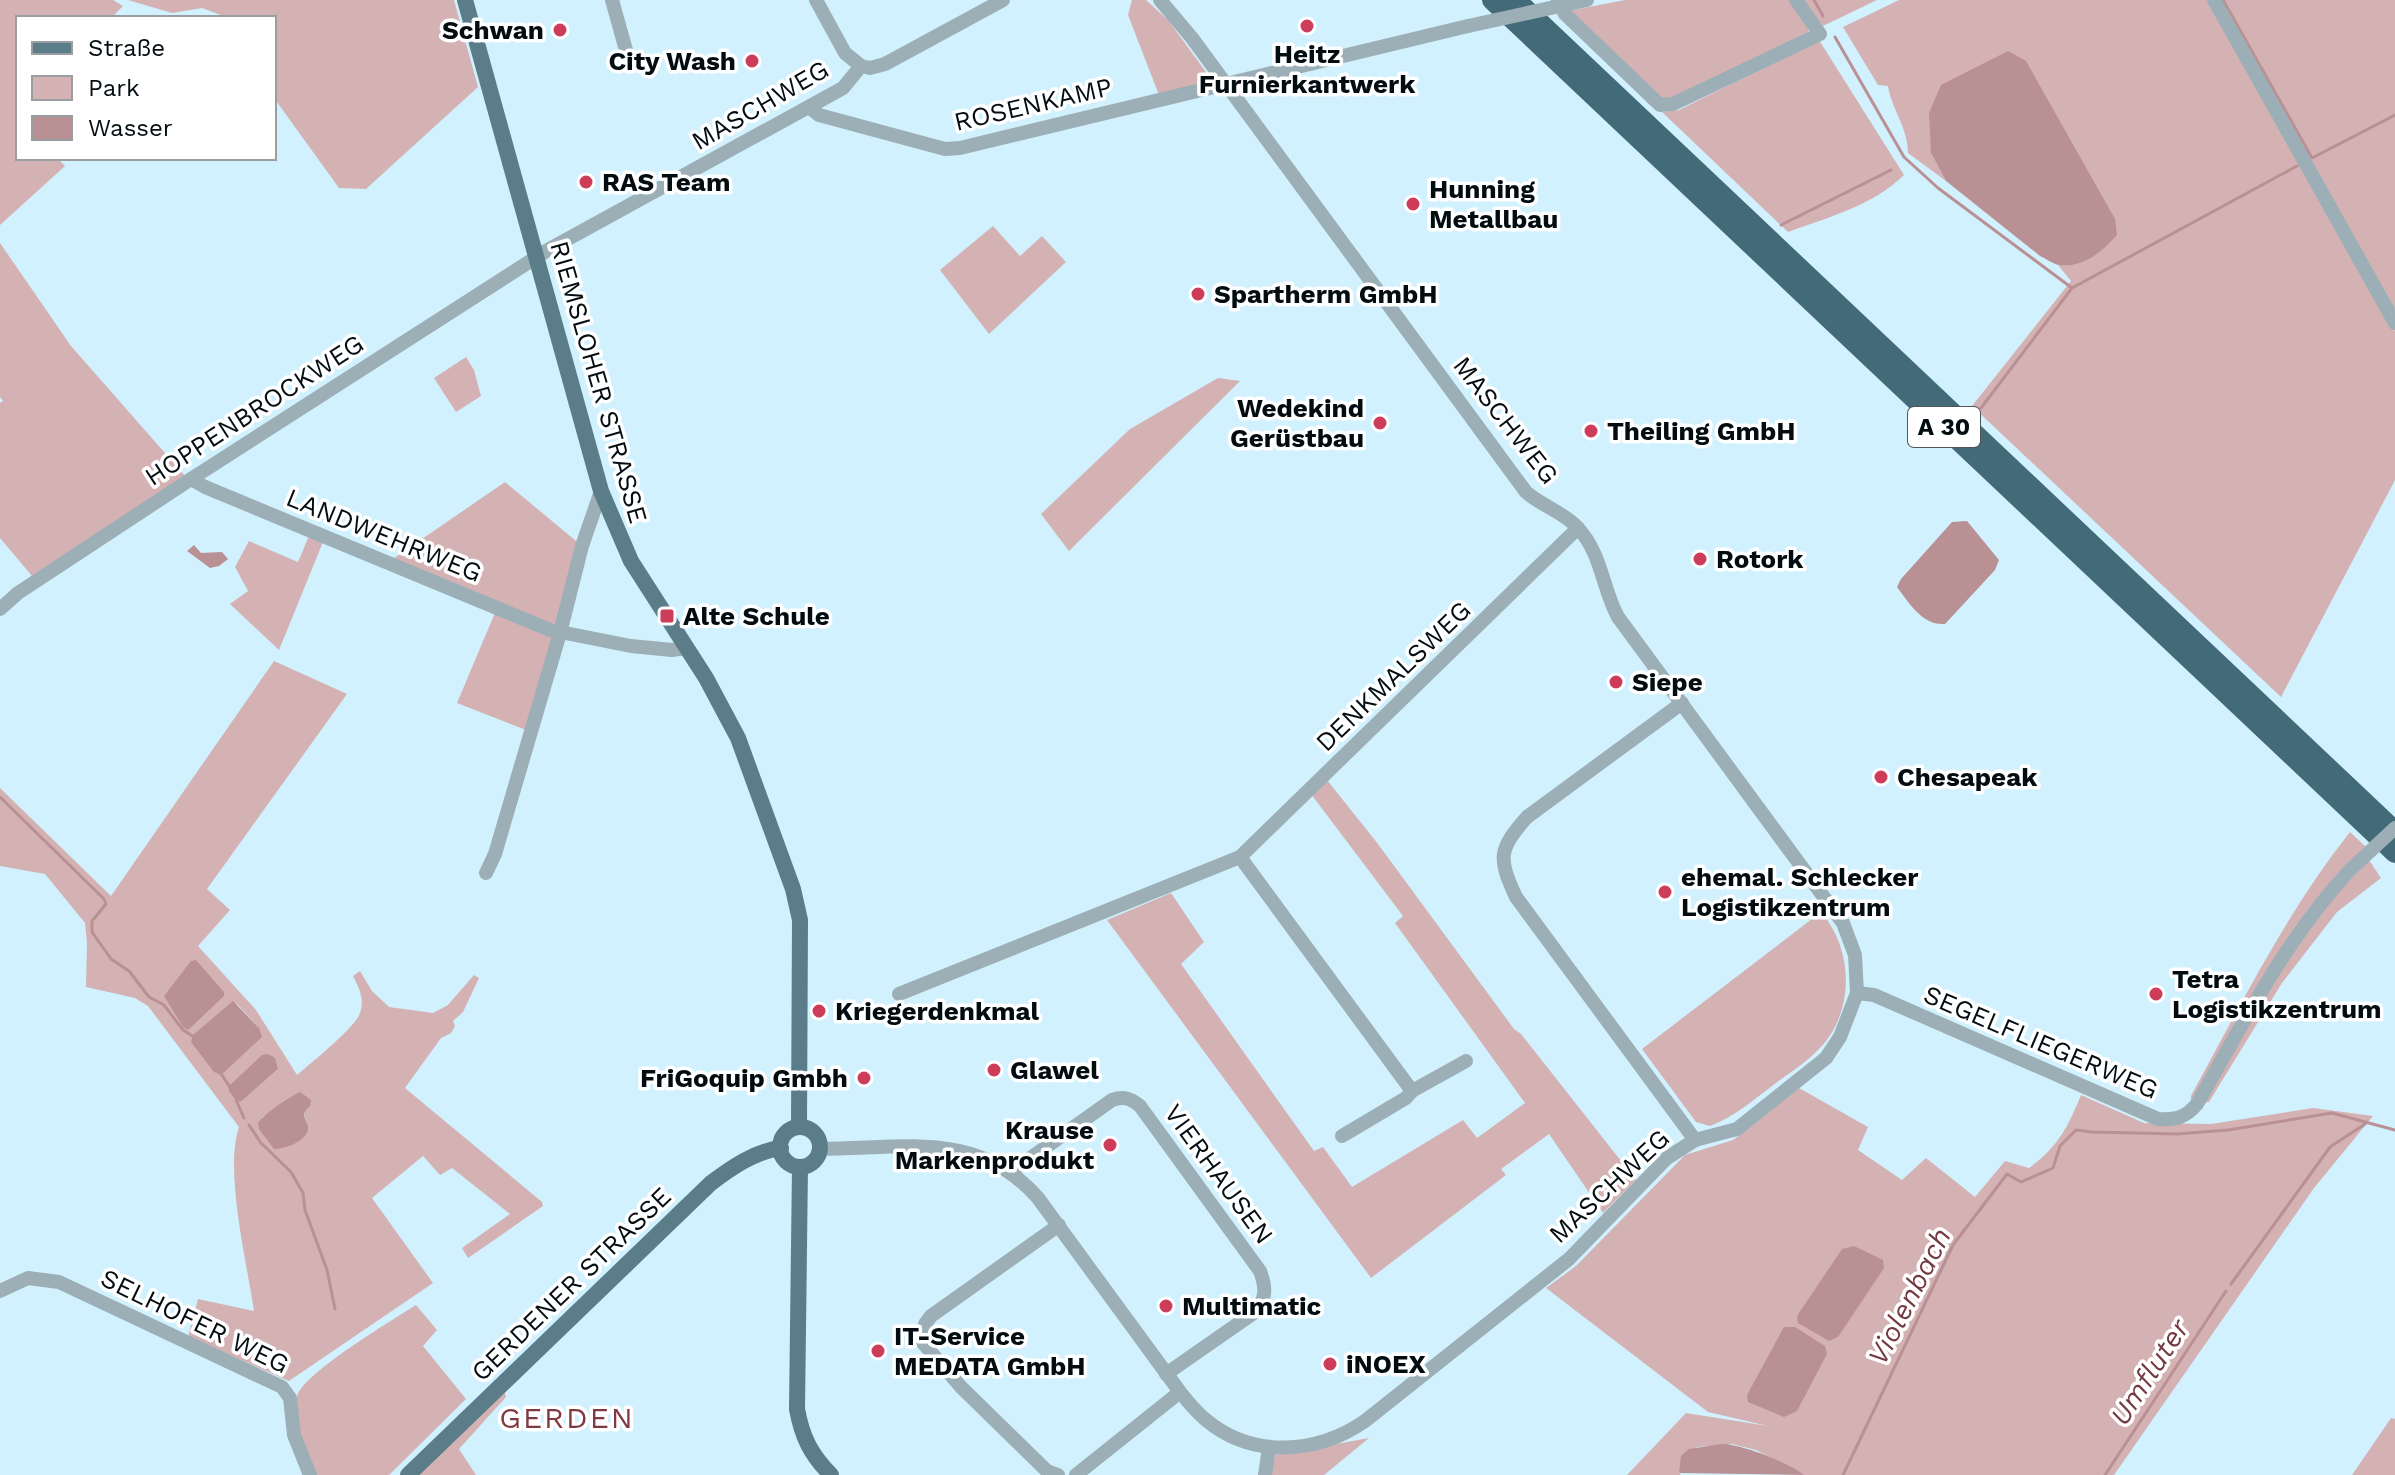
<svg xmlns="http://www.w3.org/2000/svg" width="2395" height="1475" font-family="'Work Sans',sans-serif">
<style>
.green{fill:#d4b2b4;fill-rule:evenodd}
.water{fill:#b99093}
.lines{fill:none;stroke-linecap:round;stroke-linejoin:round}
.stream{stroke:#b99093;stroke-width:3}
.minor{stroke:#9dafb6;stroke-width:14}
.major{stroke:#5b7c89;stroke-width:16}
.highway{stroke:#436a78;stroke-width:20}
.minor-bridge{stroke:#9dafb6;stroke-width:14}
.poi-dot{fill:#cd3d5a;stroke:#fff;stroke-width:3}
.labels{text-anchor:middle;stroke-width:7;stroke-linejoin:round;paint-order:stroke}
.shield{fill:#fff;stroke:#4f5658;stroke-width:2}
.shield-label{font-size:24px;font-weight:bold;fill:#030d11}
.poi-label{font-size:26px;font-weight:bold;fill:#030d11;stroke:#fff;text-anchor:start}
.street-label{font-size:26px;fill:#030d11;stroke:#fff}
.water-label{font-size:28px;font-style:italic;fill:#733b41;stroke:#fff}
.quarter-label{font-size:30px;letter-spacing:2px;fill:#803842;stroke:#fff}
</style>
<rect width="100%" height="100%" fill="#d1f1fe"/>
<g class="green">
<polygon points="0,0 113,0 123,6 111,18 18,18 18,158 57,158 65,166 0,225"/>
<polygon points="128,0 454,0 478,87 366,189 339,188 274,98 274,18 229,18 202,8 172,13"/>
<polygon points="1132,0 1146,0 1168,20 1214,83 1159,95 1128,15"/>
<polygon points="1625,0 1790,0 1809,26 1808,36 1674,100 1658,97 1568,11"/>
<polygon points="1802,0 1877,0 1823,26"/>
<path d="M1899,0h310l186,331v149l-114,217 -309,-291 99,-125 -13,-16 22,-3 -149,-109 15,28 -38,-28c0,-25 -16,-43 -20,-67l-10,-1 -35,-58z"/>
<polygon points="2217,0 2395,0 2395,315"/>
<path d="M1819,40l85,135c-32,31 -75,42 -116,57l-126,-120 17,-2z"/>
<polygon points="993,226 1020,256 1042,236 1066,262 989,334 940,270"/>
<polygon points="0,243 71,346 186,477 32,576 0,538 0,403 3,401 0,397"/>
<polygon points="466,357 474,370 481,396 456,412 434,378"/>
<polygon points="1218,378 1240,381 1069,551 1041,514 1130,429"/>
<polygon points="505,482 582,546 531,732 457,703 497,608 387,563"/>
<polygon points="311,531 325,537 279,650 230,604 248,591 235,567 249,541 298,562"/>
<path d="M274,661l73,33 -140,195 23,21 -32,36 58,64 41,65c14,-12 58,-47 63,-62 5,-14 -1,-25 -7,-37l7,-5 12,20 17,16 44,6 15,-8 26,-30 5,3 -16,34 -10,9 2,5 -4,7 -10,5 -36,50 137,114 1,4 -75,52 -6,-10 48,-34 -58,-46 -12,7 -17,-19 -51,42 61,85 -144,98 -101,-44 10,-38 56,12c-7,-48 -30,-140 -15,-184l-91,-121 -13,-8 -49,-11 1,-44 -2,-20 -40,-49 -45,-8v-78l111,108zM237,1004l22,24 -19,28 -19,18zM268,1054l10,15 -36,32zM310,1106l-6,7 3,12 -46,-7 17,-9z"/>
<polygon points="1327,780 1378,844 1514,1029 1521,1034 1636,1180 1603,1213 1549,1134 1501,1169 1506,1175 1371,1278 1107,920 1171,893 1204,942 1181,964 1314,1151 1323,1147 1352,1187 1463,1120 1477,1138 1525,1103 1395,923 1403,916 1311,794"/>
<path d="M2350,832l16,15 -35,36 -140,222v-9c49,-90 95,-183 159,-264z"/>
<polygon points="2369,860 2381,878 2337,912 2282,983 2209,1102 2203,1103 2276,977 2326,905"/>
<path d="M1821,912c34,39 34,104 -5,140 -13,13 -30,23 -44,34 -20,15 -38,31 -62,40l-14,-4 -54,-73z"/>
<path d="M1799,1088l69,39 -10,23 44,30 24,-22 49,39 30,-36 24,7c29,-21 39,-41 52,-73l63,28 67,1 102,-16 60,8 -59,72 -200,287h-310l-48,-25 -24,-6 -35,3 -18,26 2,2h-54l59,-62 82,13 -60,-14 -162,-124 30,-22 109,-111 48,-15z"/>
<path d="M416,1305l21,25 -14,16 43,53 -77,76h-74c-9,-23 -26,-53 -18,-79 8,-24 94,-75 119,-91z"/>
<polygon points="504,1389 506,1397 459,1449 476,1475 416,1475"/>
<polygon points="2391,1418 2395,1419 2395,1475 2352,1475"/>
<polygon points="1369,1438 1324,1475 1271,1475 1275,1455"/>
</g>
<g class="water">
<path d="M2008,51l18,10 89,158 2,16c-15,17 -34,33 -58,30 -6,-1 -14,-7 -19,-9l-94,-75 -15,-28 -2,-40 12,-28z"/>
<path d="M1967,521l32,39 -4,10 -50,54c-22,2 -36,-21 -48,-37l4,-8 51,-57z"/>
<polygon points="194,545 201,553 222,552 228,559 219,566 210,568 187,551"/>
<polygon points="196,960 224,992 224,996 188,1030 183,1027 164,996 191,961"/>
<polygon points="233,1001 259,1028 262,1037 221,1075 214,1072 191,1042 193,1035"/>
<polygon points="268,1054 275,1058 278,1069 242,1101 237,1102 229,1091 229,1086 262,1055"/>
<path d="M300,1092l11,8 -1,6 -6,7c0,5 3,9 4,14 1,14 -23,22 -34,22l-15,-20 -1,-6c6,-9 31,-26 42,-31z"/>
<polygon points="1854,1246 1883,1260 1884,1268 1838,1337 1829,1341 1798,1323 1797,1316 1842,1249"/>
<polygon points="1784,1327 1795,1327 1825,1346 1827,1354 1797,1411 1784,1417 1748,1402 1747,1395"/>
<path d="M1721,1444c18,-1 69,19 83,31l-125,-2 2,-17 8,-7z"/>
</g>
<g class="lines">
<g class="stream">
<polyline points="1814,0 1823,16"/>
<polyline points="2223,0 2312,158 2395,115"/>
<polyline points="1835,37 1904,157 1938,188 2072,288 2297,166"/>
<polyline points="1781,225 1891,170"/>
<polyline points="1981,408 2072,288"/>
<polyline points="0,797 104,899 106,904 92,921 92,932 111,959 129,971 149,997 164,1005 183,1030 194,1037"/>
<polyline points="220,1072 231,1089"/>
<polyline points="236,1100 244,1118"/>
<polyline points="249,1125 261,1143 291,1172 303,1193 305,1210 327,1270 335,1309"/>
<polyline points="2231,1284 2330,1147 2365,1124"/>
<polyline points="1843,1475 1953,1245 2007,1174 2021,1182 2053,1168 2060,1146 2076,1130 2092,1132 2177,1134 2228,1130 2332,1113 2395,1130"/>
<polyline points="2105,1475 2226,1291"/>
</g>
<g class="minor">
<polyline points="612,0 629,61"/>
<polyline points="816,0 845,53 861,66"/>
<polyline points="1558,0 1565,14 1660,105 1673,104 1820,34 1796,0"/>
<polyline points="2214,0 2395,323"/>
<polyline points="809,107 819,115 945,149 960,148 1468,26"/>
<polyline points="191,479 205,487 550,630 631,646 672,650 687,648"/>
<polyline points="0,609 18,593 191,479 546,251 843,88 861,66 870,68 885,64 1003,0"/>
<path d="M1682,703l-155,114c-29,33 -29,41 -11,80l179,243"/>
<polyline points="1240,857 1412,1091"/>
<polyline points="486,873 495,854 560,633 582,546 601,491"/>
<path d="M1857,993l17,2 284,124c18,1 27,-1 39,-15 47,-82 89,-166 154,-235"/>
<polyline points="899,994 1240,857 1578,528"/>
<polyline points="1342,1136 1406,1098 1412,1091 1466,1061"/>
<path d="M820,1149c83,0 157,-20 218,49l142,194c8,10 16,20 26,28 47,39 111,34 159,1l204,-162 98,-101 28,-18 42,-11 89,-71 14,-21 17,-44 -2,-38 -12,-32 -225,-306c-16,-29 -16,-64 -41,-90 -14,-15 -35,-21 -51,-35l-334,-454 -32,-38"/>
<path d="M1011,1172l101,-72c12,-4 18,-2 28,6l120,165c6,16 6,25 -2,39l-92,64"/>
<polyline points="0,1291 28,1278 59,1282 282,1387 290,1398 294,1435 310,1475"/>
<polyline points="1058,1475 1047,1471 961,1387 923,1343 925,1324 931,1316 1059,1225"/>
<polyline points="1076,1475 1180,1392"/>
<polyline points="1265,1475 1269,1447"/>
</g>
<g class="major">
<polyline points="465,0 601,491 631,561 706,678 738,738 793,889 800,920 799,1127"/>
<circle cx="800" cy="1147" r="20"/>
<path d="M800,1167l-3,242c5,28 14,46 34,66"/>
<path d="M408,1475l303,-292c20,-15 44,-32 70,-35"/>
</g>
<g class="highway">
<polyline points="1492,0 2395,853"/>
<polyline points="1516,0 2395,831"/>
</g>
<g class="minor-bridge">
<polyline points="1468,26 1587,0"/>
<polyline points="2351,869 2395,828"/>
</g>
</g>
<g class="poi-dot">
<circle cx="1307" cy="26" r="8"/>
<circle cx="560" cy="30" r="8"/>
<circle cx="752" cy="61" r="8"/>
<circle cx="586" cy="182" r="8"/>
<circle cx="1413" cy="204" r="8"/>
<circle cx="1198" cy="294" r="8"/>
<circle cx="1380" cy="423" r="8"/>
<circle cx="1591" cy="431" r="8"/>
<circle cx="1700" cy="559" r="8"/>
<rect x="659" y="608" width="16" height="16" rx="4"/>
<circle cx="1616" cy="682" r="8"/>
<circle cx="1881" cy="777" r="8"/>
<circle cx="1665" cy="892" r="8"/>
<circle cx="2156" cy="994" r="8"/>
<circle cx="819" cy="1011" r="8"/>
<circle cx="994" cy="1070" r="8"/>
<circle cx="864" cy="1078" r="8"/>
<circle cx="1110" cy="1145" r="8"/>
<circle cx="1166" cy="1306" r="8"/>
<circle cx="878" cy="1351" r="8"/>
<circle cx="1330" cy="1364" r="8"/>
</g>
<g class="labels">
<rect class="shield" x="1908" y="407" width="72" height="40" rx="6"/>
<g class="shield-label">
<text x="1944" y="435">A 30</text>
</g>
<g class="poi-label">
<text x="544" y="39" text-anchor="end">Schwan</text>
<text x="1307" y="63" text-anchor="middle">Heitz<tspan x="1307" dy="30">Furnierkantwerk</tspan></text>
<text x="736" y="70" text-anchor="end">City Wash</text>
<text x="602" y="191">RAS Team</text>
<text x="1429" y="198">Hunning<tspan x="1429" dy="30">Metallbau</tspan></text>
<text x="1214" y="303">Spartherm GmbH</text>
<text x="1364" y="417" text-anchor="end">Wedekind<tspan x="1364" dy="30">Gerüstbau</tspan></text>
<text x="1607" y="440">Theiling GmbH</text>
<text x="1716" y="568">Rotork</text>
<text x="683" y="625">Alte Schule</text>
<text x="1632" y="691">Siepe</text>
<text x="1897" y="786">Chesapeak</text>
<text x="1681" y="886">ehemal. Schlecker<tspan x="1681" dy="30">Logistikzentrum</tspan></text>
<text x="2172" y="988">Tetra<tspan x="2172" dy="30">Logistikzentrum</tspan></text>
<text x="835" y="1020">Kriegerdenkmal</text>
<text x="1010" y="1079">Glawel</text>
<text x="848" y="1087" text-anchor="end">FriGoquip Gmbh</text>
<text x="1094" y="1139" text-anchor="end">Krause<tspan x="1094" dy="30">Markenprodukt</tspan></text>
<text x="1182" y="1315">Multimatic</text>
<text x="894" y="1345">IT-Service<tspan x="894" dy="30">MEDATA GmbH</tspan></text>
<text x="1346" y="1373">iNOEX</text>
</g>
<g class="street-label">
<text transform="translate(1033 104) rotate(-13)" y="9">ROSENKAMP</text>
<text transform="translate(760 105) rotate(-30)" y="9">MASCHWEG</text>
<text transform="translate(599 382) rotate(74)" y="9">RIEMSLOHER STRASSE</text>
<text transform="translate(254 410) rotate(-33)" y="9">HOPPENBROCKWEG</text>
<text transform="translate(1506 420) rotate(52)" y="9">MASCHWEG</text>
<text transform="translate(384 535) rotate(22)" y="9">LANDWEHRWEG</text>
<text transform="translate(1393 676) rotate(-44)" y="9">DENKMALSWEG</text>
<text transform="translate(2041 1042) rotate(23)" y="9">SEGELFLIEGERWEG</text>
<text transform="translate(1219 1174) rotate(54)" y="9">VIERHAUSEN</text>
<text transform="translate(1609 1186) rotate(-43)" y="9">MASCHWEG</text>
<text transform="translate(571 1284) rotate(-44)" y="9">GERDENER STRASSE</text>
<text transform="translate(195 1321) rotate(26)" y="9">SELHOFER WEG</text>
</g>
<g class="water-label">
<text transform="translate(1909 1296) rotate(-63)" y="10">Violenbach</text>
<text transform="translate(2149 1372) rotate(-57)" y="10">Umfluter</text>
</g>
<g class="quarter-label">
<text x="567" y="1428">GERDEN</text>
</g>
</g>
<rect x="16" y="16" width="260" height="144" fill="#ffffff" stroke="#9a9ea0" stroke-width="2"/>
<rect x="32" y="42" width="40" height="12" fill="#5b7c89" stroke="#9a9ea0" stroke-width="2"/>
<text x="88" y="56" font-size="24" fill="#030d11">Straße</text>
<rect x="32" y="76" width="40" height="24" fill="#d4b2b4" stroke="#9a9ea0" stroke-width="2"/>
<text x="88" y="96" font-size="24" fill="#030d11">Park</text>
<rect x="32" y="116" width="40" height="24" fill="#b99093" stroke="#9a9ea0" stroke-width="2"/>
<text x="88" y="136" font-size="24" fill="#030d11">Wasser</text>
</svg>
